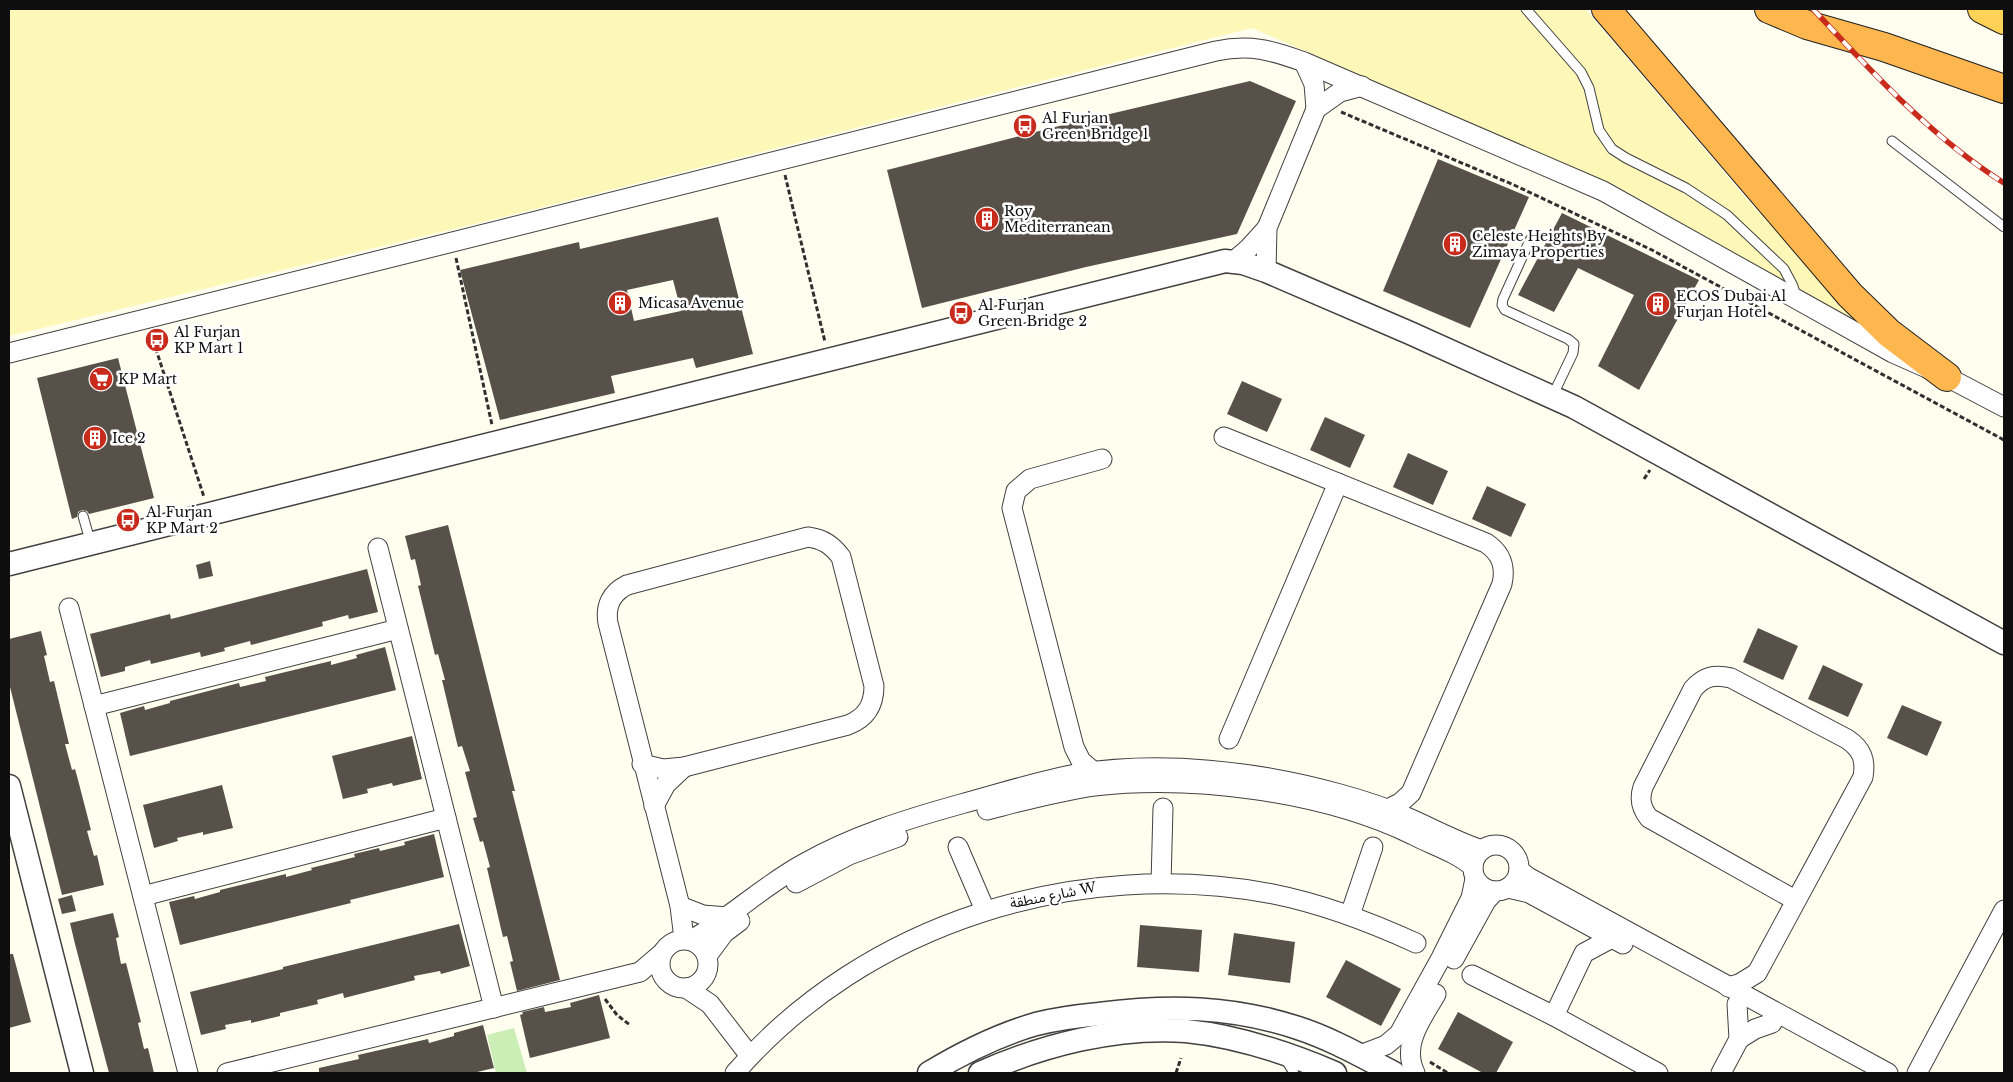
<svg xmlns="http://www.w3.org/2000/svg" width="2013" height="1082" font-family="'Libre Baskerville','Noto Sans Arabic',serif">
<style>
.green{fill:#cbedb6}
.sand{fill:#fef8b8}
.building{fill:#58514a;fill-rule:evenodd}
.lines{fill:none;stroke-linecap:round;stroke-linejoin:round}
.service-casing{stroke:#414141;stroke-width:11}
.minor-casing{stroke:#414141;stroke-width:21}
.tertiary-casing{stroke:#414141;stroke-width:25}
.trunk-casing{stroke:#1f1f1f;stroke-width:30}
.motorway-casing{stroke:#1f1f1f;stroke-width:30}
.path{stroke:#303030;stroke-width:3;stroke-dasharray:5 2.5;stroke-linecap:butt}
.service{stroke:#fff;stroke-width:9}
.minor{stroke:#fff;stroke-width:19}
.tertiary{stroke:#fff;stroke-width:22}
.trunk{stroke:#fed256;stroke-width:28}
.motorway{stroke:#feb64e;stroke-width:28}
.rail-casing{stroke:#c82b1c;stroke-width:5.5}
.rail{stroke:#fff;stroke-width:4;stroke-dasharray:11;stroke-linecap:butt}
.labels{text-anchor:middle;stroke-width:5;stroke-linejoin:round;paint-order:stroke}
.poi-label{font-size:14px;fill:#0e0e0e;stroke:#fff;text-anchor:start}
.street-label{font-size:14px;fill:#0e0e0e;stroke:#fff}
</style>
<rect width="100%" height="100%" fill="#fffeef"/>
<polygon class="green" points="514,1028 527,1073 496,1073 487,1035"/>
<polygon class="sand" points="9,9 1585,9 1746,198 1861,324 1616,186 1252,28 495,219 9,336"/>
<g class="building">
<polygon points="1250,81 1296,101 1237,234 1086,267 922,308 887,170 1063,125"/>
<polygon points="1438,159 1529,197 1470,328 1383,291"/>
<polygon points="1562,213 1699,280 1639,390 1598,366 1634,295 1578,268 1554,312 1518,295"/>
<path d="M718,217l35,137 -57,14 -3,-10 -82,18 4,17 -115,27 -40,-150 119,-28 1,7zM673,280l8,31 -47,10 -7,-31z"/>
<polygon points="118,358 154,498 89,514 87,511 82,510 78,512 77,517 72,519 37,378"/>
<polygon points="1242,381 1282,399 1267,432 1227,414"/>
<polygon points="1325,417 1365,435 1350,468 1310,450"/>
<polygon points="1408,453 1448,471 1433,505 1393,487"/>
<polygon points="1487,486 1526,504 1511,537 1472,519"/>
<polygon points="448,525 515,791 512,791 560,980 517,991 510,962 513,961 507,936 503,937 501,929 487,868 490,867 483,841 480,842 473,818 477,817 465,772 470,771 462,746 458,747 456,739 442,680 445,680 438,654 435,655 418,586 421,585 415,559 411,560 405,536"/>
<polygon points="210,561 213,576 199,579 196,565"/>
<polygon points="367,569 378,612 349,619 348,615 322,622 323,626 251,645 250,641 224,648 225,651 201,657 200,652 151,664 150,660 125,667 125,671 101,677 90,634 170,614 171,619"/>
<polygon points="1758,628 1798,646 1783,680 1743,662"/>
<polygon points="41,631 47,655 44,656 50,682 54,681 69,744 65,744 72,770 75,769 77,776 91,830 87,831 94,856 97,855 104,885 62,895 9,683 9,639"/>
<polygon points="385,647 396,690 130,756 120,713 144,706 145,710 170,703 170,701 239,683 240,687 266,681 265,677 331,661 331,665 357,658 356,655"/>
<polygon points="1823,665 1863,684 1848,717 1808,699"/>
<polygon points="1902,705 1942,722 1927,756 1887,738"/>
<polygon points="412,736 422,779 393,786 392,783 367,789 368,793 343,799 332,756"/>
<polygon points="222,785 233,828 203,835 203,832 177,838 178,841 154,848 143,805"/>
<polygon points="434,834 444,877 350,900 351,903 180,945 169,902 194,896 195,899 220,892 220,890 286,874 286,877 312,870 311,868 355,857 354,854 379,848 380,851 405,845 404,842"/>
<polygon points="72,895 76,911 62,914 58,899"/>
<polygon points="113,913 119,937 116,938 121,964 126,963 141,1022 138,1023 144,1049 148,1048 154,1073 109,1073 75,944 70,923"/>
<polygon points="459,924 470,966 441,974 440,971 414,976 415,980 344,998 343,993 317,1000 318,1004 280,1013 280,1016 251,1023 251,1020 225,1025 226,1029 201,1035 190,992 283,969 283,967"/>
<polygon points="1140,925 1202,930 1199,972 1137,967"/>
<polygon points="1234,933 1295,942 1290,983 1228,975"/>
<polygon points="9,954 13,954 31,1022 9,1028"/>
<polygon points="1346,960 1401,989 1381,1026 1326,997"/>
<polygon points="599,995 610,1038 530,1058 520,1015 523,1014 522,1012 544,1007 545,1012 571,1007 570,1003"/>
<polygon points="1458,1012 1513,1042 1496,1073 1483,1073 1438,1049"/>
<polygon points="483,1025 494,1068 473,1073 319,1073 319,1068 359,1059 358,1055 428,1039 429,1043 454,1036 454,1033"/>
</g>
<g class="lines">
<g class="service-casing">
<g id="service">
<polyline points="1526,9 1581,72 1589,88 1599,130 1612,149 1626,158 1686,188 1727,215 1784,269 1793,286 1796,298"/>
<polyline points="1892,141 2004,227"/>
<polyline points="1530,240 1503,299 1502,305 1505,310 1568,339 1574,344 1573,353 1552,397"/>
<polyline points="83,516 91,544"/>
<polyline points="1286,1060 1294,1073"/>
</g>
</g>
<g class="minor-casing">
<g id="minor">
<polyline points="1316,109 1340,92 1362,86"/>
<polyline points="1234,261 1248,249 1267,228"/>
<polyline points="1266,271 1267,228 1316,109 1314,84 1304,62"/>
<path d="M9,353l1207,-302c34,-7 55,-1 88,11l299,129 290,162 54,24 57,30"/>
<path d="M1224,437l262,106c15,10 20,23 16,41l-91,209 -11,10 -12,6"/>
<polyline points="378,548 494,1008"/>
<polyline points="69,608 188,1073"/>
<polyline points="94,706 398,629"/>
<polyline points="1229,739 1338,483"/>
<path d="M642,764l21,5 21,-2 164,-42c18,-7 26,-20 26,-39l-33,-129c-9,-12 -18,-18 -33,-20l-181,48c-16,8 -22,21 -19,38l72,283 4,33"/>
<polyline points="1094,772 1081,761 1074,747 1012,508 1016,491 1030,479 1102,459"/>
<polyline points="654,806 666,784 684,767"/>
<path d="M987,810c35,-9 71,-19 107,-24 99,-11 228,5 319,49 19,10 43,17 60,32"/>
<circle cx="1496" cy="868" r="23"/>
<polyline points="958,847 985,910"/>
<polyline points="1519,870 1528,877 1888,1073"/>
<polyline points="796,883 849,855 898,837"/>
<polyline points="1161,883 1163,808"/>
<polyline points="1508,888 1529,893 1623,944"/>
<polyline points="143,896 446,818"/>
<polyline points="680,906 703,915 727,917"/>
<polyline points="1350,915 1373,847"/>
<circle cx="684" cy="964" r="24"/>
<path d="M691,940c39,-22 72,-54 112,-76 49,-28 104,-45 158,-60 38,-10 76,-23 115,-30 85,-14 181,-3 264,20 22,6 44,13 64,22 26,11 51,25 78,34"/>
<polyline points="707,956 724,933 740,921"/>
<polyline points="1454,959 1486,901 1495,891"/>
<polyline points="1472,975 1554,1016 1658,1073"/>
<path d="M1728,987l11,-3 18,-11 106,-196c3,-17 -1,-28 -16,-38l-116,-61c-16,-4 -27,-2 -38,11l-50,98c-4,12 -2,21 6,31l146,82"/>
<polyline points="686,988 710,1004 750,1056"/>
<polyline points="1554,1016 1584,953 1612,938"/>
<polyline points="1739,1039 1755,1029 1772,1023"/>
<polyline points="1360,1055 1386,1045 1399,1034 1441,958 1471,898 1475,879"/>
<polyline points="227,1073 640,972 661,954"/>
<path d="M735,1073c131,-151 343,-216 538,-179 50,10 97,28 143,49"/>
<path d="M1415,1073c-14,-29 7,-54 21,-79"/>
<polyline points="1721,1073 1739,1039 1737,1004"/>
<polyline points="1917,1073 2004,910"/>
</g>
</g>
<g class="tertiary-casing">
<g id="tertiary">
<polyline points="9,564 1225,261 1243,263 1266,271 1410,333 1574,407 2004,643"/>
<polyline points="9,786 82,1073"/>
<path d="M929,1073c33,-20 69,-38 107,-49 20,-5 42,-8 63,-10 70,-9 132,-8 199,14 34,11 65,29 96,45"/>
<path d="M980,1073c63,-28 136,-47 206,-42 52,5 102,22 149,42"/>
</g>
</g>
<g class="trunk-casing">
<polyline id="trunk" points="1982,9 2004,20"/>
</g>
<g class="motorway-casing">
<g id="motorway">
<polyline points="1606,9 1850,295 1889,333 1947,377"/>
<polyline points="1769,9 1807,25 1884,47 2004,89"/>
</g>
</g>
<g class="path">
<polyline points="1341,112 1514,185 1652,250 2004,440"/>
<polyline points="785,175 825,342"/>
<polyline points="456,258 492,425"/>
<polyline points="151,334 204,497"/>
<polyline points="1644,479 1650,470"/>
<polyline points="605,999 617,1015 630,1025"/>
<polyline points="1430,1062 1448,1073"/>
<polyline points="1176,1073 1181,1058"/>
</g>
<use href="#service" class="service"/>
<use href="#minor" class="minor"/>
<use href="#tertiary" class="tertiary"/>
<use href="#trunk" class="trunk"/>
<use href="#motorway" class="motorway"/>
<g class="rail-casing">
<path id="rail" d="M1813,9c59,63 118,128 191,174"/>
</g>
<use href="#rail" class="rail"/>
</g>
<defs>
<g id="bus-disc" transform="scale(1.25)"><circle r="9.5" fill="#c82b1c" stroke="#fff"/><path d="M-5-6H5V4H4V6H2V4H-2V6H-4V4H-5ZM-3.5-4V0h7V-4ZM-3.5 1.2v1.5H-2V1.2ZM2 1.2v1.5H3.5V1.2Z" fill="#fff"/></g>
<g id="building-disc" transform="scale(1.25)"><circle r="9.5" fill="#c82b1c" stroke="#fff"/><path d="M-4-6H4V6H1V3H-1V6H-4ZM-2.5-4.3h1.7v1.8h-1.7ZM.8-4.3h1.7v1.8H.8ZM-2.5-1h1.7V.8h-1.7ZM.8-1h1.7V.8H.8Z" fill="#fff"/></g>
<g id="supermarket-disc" transform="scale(1.25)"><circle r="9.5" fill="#c82b1c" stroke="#fff"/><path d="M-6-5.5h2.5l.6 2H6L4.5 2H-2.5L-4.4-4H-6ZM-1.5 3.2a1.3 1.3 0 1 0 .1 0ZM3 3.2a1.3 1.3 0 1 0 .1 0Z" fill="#fff"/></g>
</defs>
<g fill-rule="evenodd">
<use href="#bus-disc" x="1025" y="126"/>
<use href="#building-disc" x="987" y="219"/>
<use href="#building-disc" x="1455" y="244"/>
<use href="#building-disc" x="620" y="303"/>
<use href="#building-disc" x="1658" y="304"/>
<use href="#bus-disc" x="961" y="313"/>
<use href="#bus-disc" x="157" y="340"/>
<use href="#supermarket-disc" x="101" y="379"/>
<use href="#building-disc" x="95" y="438"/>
<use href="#bus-disc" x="128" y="520"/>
</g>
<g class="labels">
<g class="poi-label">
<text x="1042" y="123">Al Furjan<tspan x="1042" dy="16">Green Bridge 1</tspan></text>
<text x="1004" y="216">Roy<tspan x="1004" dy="16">Mediterranean</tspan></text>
<text x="1472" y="241">Celeste Heights By<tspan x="1472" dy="16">Zimaya Properties</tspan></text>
<text x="1676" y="301">ECOS Dubai Al<tspan x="1676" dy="16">Furjan Hotel</tspan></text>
<text x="638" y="308">Micasa Avenue</text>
<text x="978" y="310">Al Furjan<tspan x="978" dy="16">Green Bridge 2</tspan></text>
<text x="174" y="337">Al Furjan<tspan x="174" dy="16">KP Mart 1</tspan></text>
<text x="118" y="384">KP Mart</text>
<text x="112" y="443">Ice 2</text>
<text x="146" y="517">Al Furjan<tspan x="146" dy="16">KP Mart 2</tspan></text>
</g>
<g class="street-label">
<text transform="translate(1053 895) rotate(-11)" y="5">شارع منطقة W</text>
</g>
</g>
<rect width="2013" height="1082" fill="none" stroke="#0e0e0e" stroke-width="20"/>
</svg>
